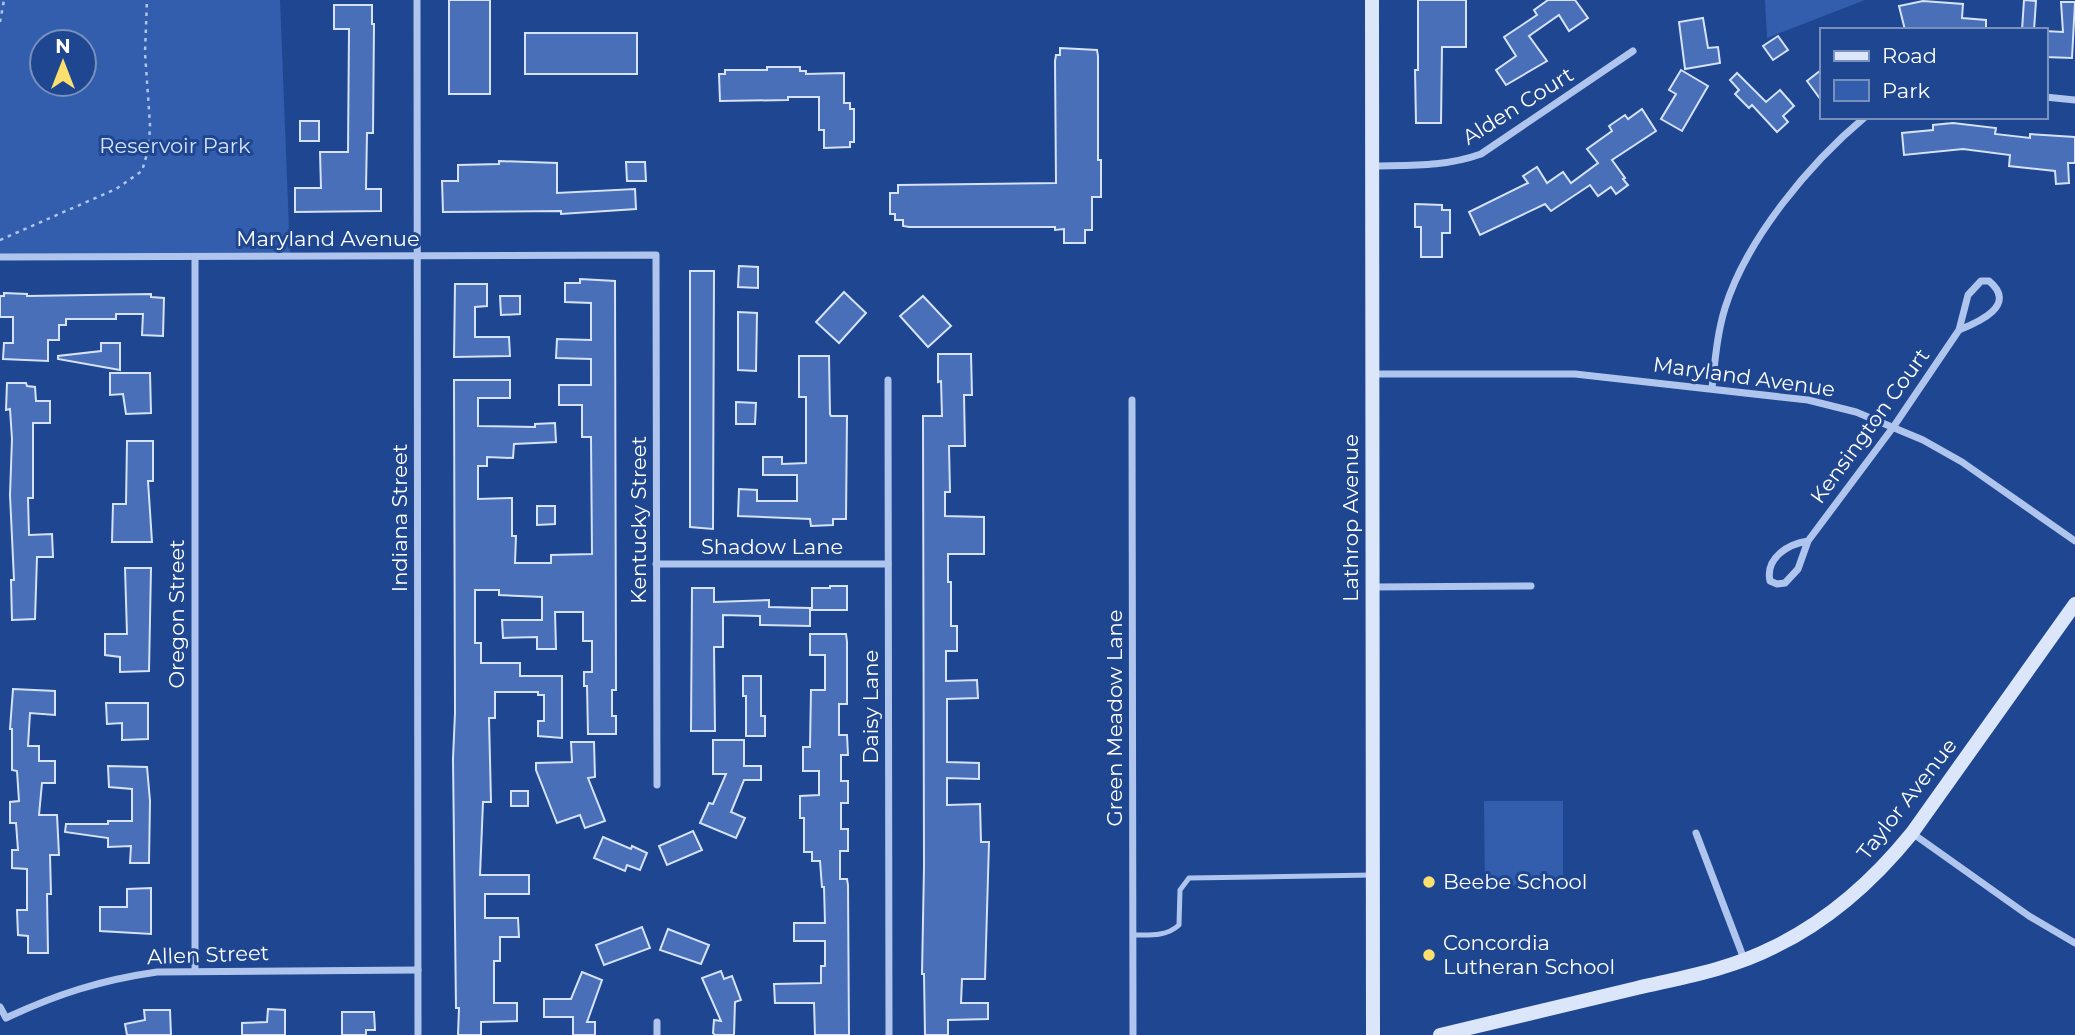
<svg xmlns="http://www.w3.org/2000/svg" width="2075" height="1035" font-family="Montserrat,sans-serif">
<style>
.green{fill:#335ead;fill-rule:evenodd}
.building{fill:#486fb7;stroke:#d5e2f9;stroke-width:2}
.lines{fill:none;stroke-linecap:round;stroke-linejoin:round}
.path{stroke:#afc5ed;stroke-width:2.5;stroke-dasharray:3.5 5;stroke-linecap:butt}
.lane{stroke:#afc5ed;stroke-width:5}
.street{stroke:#afc5ed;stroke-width:7}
.secondary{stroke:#dbe6fa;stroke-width:14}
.poi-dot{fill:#fbe06f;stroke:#1f4690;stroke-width:2.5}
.labels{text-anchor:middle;stroke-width:6;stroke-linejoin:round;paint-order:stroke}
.street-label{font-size:21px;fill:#fff;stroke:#1f4690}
.park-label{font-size:21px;fill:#d5e2f9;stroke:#1f4690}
.poi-label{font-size:21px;fill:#fff;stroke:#1f4690;text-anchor:start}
</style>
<rect width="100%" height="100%" fill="#1f4690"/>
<g class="green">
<path d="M0,0h280l10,255 -290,2zM42,42h42v42h-42z"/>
<polygon points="1765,0 1865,0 1767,38"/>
<polygon points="1484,801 1563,801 1563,885 1485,886"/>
</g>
<g class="building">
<rect x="449" y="0" width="41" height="94"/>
<polygon points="1418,0 1466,0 1466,47 1442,47 1441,123 1416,123 1415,70 1418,70"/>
<polygon points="1548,0 1575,0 1588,18 1569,31 1559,15 1529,36 1547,61 1506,85 1496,70 1516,56 1504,37 1537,15 1534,10"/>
<polygon points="2024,0 2036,1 2034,30 2022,30"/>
<polygon points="1923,1 1963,4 1962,18 1986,20 1986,30 1905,30 1899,6"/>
<polygon points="2061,2 2075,2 2072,58 2045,57 2045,31 2063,32"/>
<polygon points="334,5 372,5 372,24 374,24 373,133 367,133 366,189 381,189 381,211 295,212 295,188 321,188 320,152 348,152 349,29 334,29"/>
<polygon points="1703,18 1708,48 1718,47 1720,63 1685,69 1679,22"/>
<rect x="525" y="33" width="112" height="41"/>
<polygon points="1778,36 1788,50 1773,60 1763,46"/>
<polygon points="1060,48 1097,50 1098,56 1098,160 1101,160 1101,197 1092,197 1092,230 1085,230 1085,243 1064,243 1064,229 1055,230 1055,227 909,227 903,226 903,220 895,220 895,214 890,214 890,193 898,193 898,185 1056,183 1055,61 1056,55 1060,55"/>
<polygon points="767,67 800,67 800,71 806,71 806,74 844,73 844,103 850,103 850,109 854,109 854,142 850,142 850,147 824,148 824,130 819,130 819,97 788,97 788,100 720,101 719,74 725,74 725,70 767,70"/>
<polygon points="1681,70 1708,86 1682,131 1661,119 1676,94 1669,90"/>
<polygon points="1821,70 1821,100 1807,81"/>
<polygon points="1737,73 1766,102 1780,90 1794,106 1783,116 1788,122 1777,132 1752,105 1749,108 1735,94 1739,90 1730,80"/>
<polygon points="1642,109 1656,131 1612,160 1625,178 1623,179 1628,185 1616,194 1611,187 1598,196 1590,185 1551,211 1545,204 1480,235 1469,212 1528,183 1523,176 1537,167 1547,183 1563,172 1571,183 1598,163 1587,149 1612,131 1609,126 1625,115 1628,119"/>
<rect x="300" y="121" width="19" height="20"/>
<polygon points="1953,123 1996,128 1995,134 2030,138 2030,134 2075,137 2075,163 2068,163 2069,183 2056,184 2055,171 2009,166 2010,155 1963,149 1904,155 1902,133 1933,130 1933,125"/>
<polygon points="499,161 557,163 557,193 635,189 636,209 561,214 561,211 443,212 442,181 458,181 458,165 499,164"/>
<polygon points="626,162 645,162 646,181 627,181"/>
<polygon points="1415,204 1442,205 1442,210 1450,210 1450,233 1442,233 1442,257 1421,257 1421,227 1415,227"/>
<polygon points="739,266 758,267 758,288 738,287"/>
<polygon points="690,271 714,271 713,529 690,527"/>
<polygon points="580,279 615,281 616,690 612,690 612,716 616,716 616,734 588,734 587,686 584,686 584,672 592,672 592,641 583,641 583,612 555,612 556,649 537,649 537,637 503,638 502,620 542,620 542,597 499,595 499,590 475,590 475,643 481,643 481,663 520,663 520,676 562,676 562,738 538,736 538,721 544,721 544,695 538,695 538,692 495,692 495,718 489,718 491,802 483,802 480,875 529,875 529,894 485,894 485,918 518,918 519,937 500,937 500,961 494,961 494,1003 517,1003 517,1021 481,1022 481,1035 458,1035 459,1008 456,1008 453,759 455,713 454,380 510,380 510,398 478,398 478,426 535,427 535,424 555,423 556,442 514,444 513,458 487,457 487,466 478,466 478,499 512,498 512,536 516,536 515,563 551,563 551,555 592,554 591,437 582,437 582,405 559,405 559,385 591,385 591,359 556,358 557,339 591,340 591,303 565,302 565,283 580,283"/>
<polygon points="455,284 487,284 487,306 475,307 475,337 509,337 510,356 454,357"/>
<polygon points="844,292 866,313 839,343 816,322"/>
<polygon points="4,293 27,294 27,296 151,294 151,297 164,298 163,336 142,335 143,314 116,314 116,319 66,319 66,325 59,325 59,340 48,340 48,361 3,359 4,343 13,343 13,317 0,317 0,296 4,296"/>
<polygon points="500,296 520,296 520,314 501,315"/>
<polygon points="923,296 951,326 928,347 900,316"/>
<polygon points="738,312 757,313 756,371 738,370"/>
<polygon points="101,343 120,343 120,370 58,359 58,356 101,351"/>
<polygon points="938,354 971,354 972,395 964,395 965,446 949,446 950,492 945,492 945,516 984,517 984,554 948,554 948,582 951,582 951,626 957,626 957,651 946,651 946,681 977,680 978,698 947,699 947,762 979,763 979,779 947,778 947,805 980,804 981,842 989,842 985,979 962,979 961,1003 988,1003 988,1019 948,1020 948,1035 925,1035 924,974 922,974 924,867 923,416 942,416 941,381 938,382"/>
<polygon points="799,356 829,356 830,414 831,416 847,416 846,519 833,519 833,525 811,526 810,519 738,516 739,489 757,490 757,501 797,501 797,475 763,475 763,457 782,457 782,464 806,463 806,397 799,397"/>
<polygon points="110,373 150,373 151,413 126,414 123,394 110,395"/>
<polygon points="7,383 26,383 27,386 35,387 36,401 50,401 50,423 33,423 33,498 28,498 29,535 52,534 53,557 37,557 35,619 12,620 11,580 14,580 10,495 12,439 10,409 6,410"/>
<polygon points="736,402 756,403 755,424 736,424"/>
<polygon points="127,441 153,441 153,481 148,481 152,542 112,542 113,504 126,504"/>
<polygon points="537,506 555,506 555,524 537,525"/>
<polygon points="125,568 151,568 149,671 120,672 120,657 105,655 105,634 127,634"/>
<polygon points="830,586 847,586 847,610 812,610 812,588 830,588"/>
<polygon points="692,588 714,588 714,602 769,600 769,607 810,608 810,626 760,625 760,616 723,615 723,647 714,647 715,731 691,731"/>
<polygon points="810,634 846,634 847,642 847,704 839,704 839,735 847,735 848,755 841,755 841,781 848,781 848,803 841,803 841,829 848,829 848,851 840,851 840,879 847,879 848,885 849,1035 815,1035 814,1003 775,1003 774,984 821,983 821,966 825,966 825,941 794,941 794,923 825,923 824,887 822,887 820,861 812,861 812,852 804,852 804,818 800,818 800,796 819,795 819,771 803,771 803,747 810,747 811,690 825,690 825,655 810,655"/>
<polygon points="743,676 761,676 761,716 765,716 765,736 746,736 746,696 743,696"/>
<polygon points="13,689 55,691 55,715 30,713 28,746 39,746 39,761 55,761 55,783 42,783 39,815 57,815 59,855 50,855 51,894 47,894 48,953 28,953 28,936 18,935 17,910 27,910 27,869 12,868 12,850 18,850 16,823 10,823 10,802 19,801 17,771 12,770 12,729 10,729"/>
<polygon points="106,703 148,703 148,739 122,740 122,723 107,724"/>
<polygon points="713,740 744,740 744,766 761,766 761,780 744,780 731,812 745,818 736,838 700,823 709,803 713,804 726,774 713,774"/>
<polygon points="571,742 594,742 595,777 588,778 605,821 585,828 580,815 557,823 536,770 536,763 572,762"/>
<polygon points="108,766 147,767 150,801 149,863 130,863 131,846 108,847 108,838 65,832 66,824 108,824 108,821 132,821 132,789 109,787"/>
<rect x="511" y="791" width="17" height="15"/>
<polygon points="693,831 702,850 667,865 659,846"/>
<polygon points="603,837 631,849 632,846 647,853 640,870 627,865 625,871 594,858"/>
<polygon points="151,888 151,934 100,931 100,907 127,907 127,889"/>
<polygon points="642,927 650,948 604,965 596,945"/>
<polygon points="668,929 709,945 701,964 660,950"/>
<polygon points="721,971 724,979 732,976 741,1000 735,1002 734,1035 715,1035 713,1033 714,1020 721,1021 702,978"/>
<polygon points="582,972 602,980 587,1022 595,1022 595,1035 573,1035 573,1017 544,1017 544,999 571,999"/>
<polygon points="268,1009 285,1010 285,1035 242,1035 242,1023 267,1022"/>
<polygon points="144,1010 170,1010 171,1035 127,1035 125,1024 145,1020"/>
<polygon points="342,1012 374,1012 375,1030 366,1030 366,1035 342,1035"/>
</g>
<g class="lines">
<g class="path">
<polyline points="0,22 4,0"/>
<polyline points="0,240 116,189 142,171 149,147 150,124 145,53 147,0"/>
</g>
<path class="lane" d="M1133,935c16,0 33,2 46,-10l1,-35 9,-12 184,-3"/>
<g class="street">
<polyline points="417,0 418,1035"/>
<polyline points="2045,97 2075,100"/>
<path d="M1372,166c38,-1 73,1 109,-12l152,-103"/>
<polyline points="0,257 656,255 657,785"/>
<polyline points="1372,374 1575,374 1808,400 1856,412 1923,440 1962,462 2075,541"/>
<polyline points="888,380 889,1035"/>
<path d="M1712,388c3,-27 5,-54 13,-80 22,-70 85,-145 140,-191"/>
<polyline points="1132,400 1133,1035"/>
<path d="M1808,541c-20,3 -43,17 -38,40l7,3 8,-1 13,-14 10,-28 86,-115 65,-96 9,-35 13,-14h8c29,24 -10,41 -30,49"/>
<polyline points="656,564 888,564"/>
<polyline points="1372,587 1531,586"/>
<polyline points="1696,833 1744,959"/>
<polyline points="1912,833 2029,916 2075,943"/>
<polyline points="195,971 195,257"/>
<path d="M0,1007l6,11c51,-24 95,-38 151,-46l261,-2"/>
<polyline points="657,1022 657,1035"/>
</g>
<g class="secondary">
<polyline points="1372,0 1373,1035"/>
<path d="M1440,1035c66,-16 132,-31 197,-47 47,-11 94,-19 137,-41 56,-27 100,-67 138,-114l163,-229"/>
</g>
</g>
<g class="poi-dot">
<circle cx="1429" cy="882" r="7"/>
<circle cx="1429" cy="955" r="7"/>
</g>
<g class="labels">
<g class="street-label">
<text transform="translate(1518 106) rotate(-32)" y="7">Alden Court</text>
<text x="328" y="246">Maryland Avenue</text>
<text transform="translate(1744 377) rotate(8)" y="7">Maryland Avenue</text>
<text transform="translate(1870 426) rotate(-54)" y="7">Kensington Court</text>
<text transform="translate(400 518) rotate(-90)" y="7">Indiana Street</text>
<text transform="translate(1351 518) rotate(-90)" y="7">Lathrop Avenue</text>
<text transform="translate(639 520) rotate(-90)" y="7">Kentucky Street</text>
<text x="772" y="554">Shadow Lane</text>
<text transform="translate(177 614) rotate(-90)" y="7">Oregon Street</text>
<text transform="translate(871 707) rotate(-90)" y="7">Daisy Lane</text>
<text transform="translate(1115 718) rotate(-90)" y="7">Green Meadow Lane</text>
<text transform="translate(1907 799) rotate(-52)" y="7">Taylor Avenue</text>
<text transform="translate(208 955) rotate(-2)" y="7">Allen Street</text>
</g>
<g class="park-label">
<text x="175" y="153">Reservoir Park</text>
</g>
<g class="poi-label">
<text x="1443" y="889">Beebe School</text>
<text x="1443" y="950">Concordia<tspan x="1443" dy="24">Lutheran School</tspan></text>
</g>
</g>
<rect x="1820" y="28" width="228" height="91" fill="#1f4690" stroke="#7990bc" stroke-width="2"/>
<rect x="1834" y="51" width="35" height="10" fill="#dbe6fa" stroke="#7990bc" stroke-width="2"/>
<text x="1882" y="63" font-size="21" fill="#ffffff">Road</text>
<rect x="1834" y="80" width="35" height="21" fill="#335ead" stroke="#7990bc" stroke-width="2"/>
<text x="1882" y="98" font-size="21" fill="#ffffff">Park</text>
<g transform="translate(63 63)"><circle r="33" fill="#1f4690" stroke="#7990bc" stroke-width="2"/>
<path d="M0-5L12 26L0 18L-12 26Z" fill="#fbe06f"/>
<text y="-10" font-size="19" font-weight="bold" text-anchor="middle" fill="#ffffff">N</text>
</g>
</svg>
